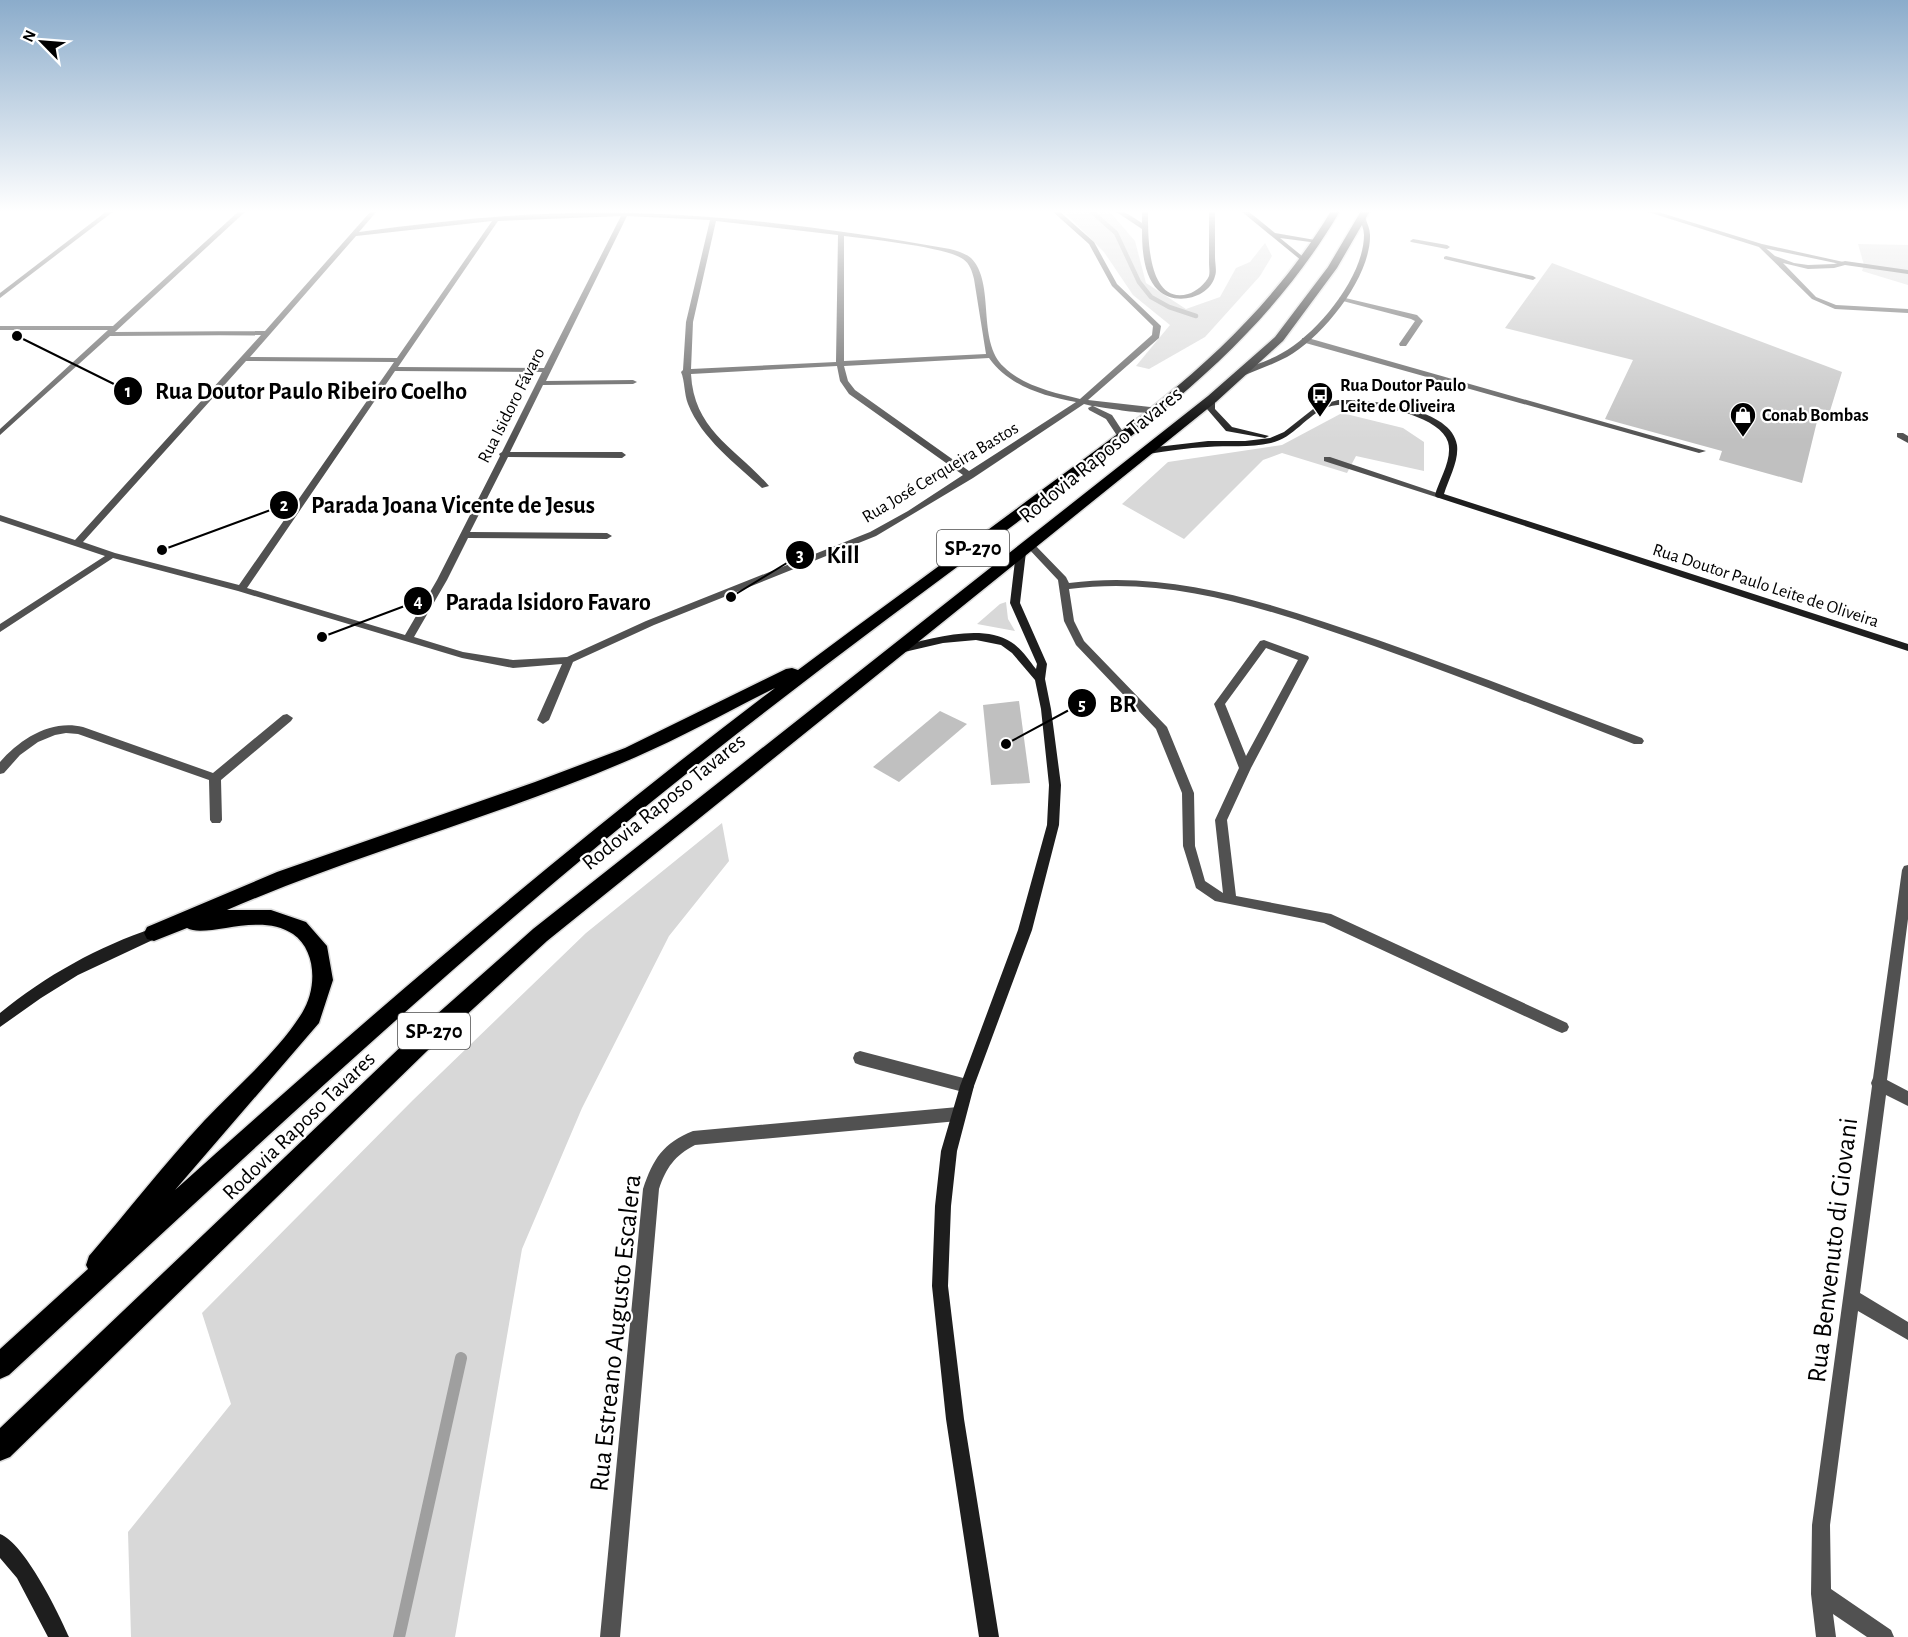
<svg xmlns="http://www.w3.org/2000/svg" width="1908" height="1637" font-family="'Alegreya Sans',sans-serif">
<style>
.green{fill:#d8d8d8}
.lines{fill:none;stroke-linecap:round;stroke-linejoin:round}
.stream-far1{stroke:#9f9f9f;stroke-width:4.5}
.stream{stroke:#9f9f9f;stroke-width:12}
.building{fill:#c0c0c0}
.highway-casing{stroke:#dbdbdb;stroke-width:3}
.lane{fill:#515151;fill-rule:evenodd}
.street{fill:#515151;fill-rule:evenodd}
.secondary{fill:#1e1e1e;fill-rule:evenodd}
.highway{fill:#000;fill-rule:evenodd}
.labels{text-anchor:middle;stroke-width:4.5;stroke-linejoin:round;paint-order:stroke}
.far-poi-label{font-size:18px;font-weight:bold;fill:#000;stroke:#fff;text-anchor:start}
.far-street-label{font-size:18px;fill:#000;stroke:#fff}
.shield{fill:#fff;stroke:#4c4c4c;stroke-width:1.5}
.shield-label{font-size:21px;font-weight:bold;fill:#000}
.street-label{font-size:22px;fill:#000;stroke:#fff}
.near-street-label{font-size:27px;fill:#000;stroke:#fff}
.leader{fill:none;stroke:#000;stroke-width:2}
.callout-dot{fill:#000;stroke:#fff;stroke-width:2}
.mark-label{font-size:18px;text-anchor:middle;font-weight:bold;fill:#fff}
.callout-label{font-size:24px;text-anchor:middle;font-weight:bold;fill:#000;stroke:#fff;stroke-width:4.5;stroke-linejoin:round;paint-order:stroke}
</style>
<rect width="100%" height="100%" fill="#fff"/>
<g class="green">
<polygon points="1063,211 1109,211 1135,241 1146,283 1186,309 1220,297 1236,268 1250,262 1265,243 1272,256 1260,276 1205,337 1149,369 1136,366 1170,325 1133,295 1104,252"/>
<polygon points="1858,244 1908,245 1908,285 1862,271 1864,265"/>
<polygon points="1342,413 1403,428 1424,442 1424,471 1356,456 1347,473 1282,453 1263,460 1184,539 1122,504 1168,462 1282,445"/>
<polygon points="1006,602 1008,619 1015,631 977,624 1000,604"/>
<polygon points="722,823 729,861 669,936 582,1108 522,1249 455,1637 131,1637 128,1532 231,1404 202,1313 413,1100 586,933"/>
</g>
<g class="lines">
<polyline class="stream-far1" points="1091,211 1116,233 1139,282 1151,297 1169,307 1196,316"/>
<polyline class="stream" points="399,1637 461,1358"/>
</g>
<g class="building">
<polygon points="1552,263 1842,372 1830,411 1820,409 1802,483 1719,460 1722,451 1605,419 1633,360 1505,328"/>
<polygon points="1019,701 1030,783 991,785 983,705"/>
<polygon points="940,711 967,724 899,782 873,767"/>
</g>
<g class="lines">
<g class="highway-casing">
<g id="highway">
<path d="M1331,211h9c-79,135 -195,215 -317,307 -105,78 -211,156 -313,237 -245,193 -472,409 -701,620l-9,4v-30l88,-80 -2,-4 3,-9c39,-45 75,-92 115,-135 33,-35 73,-68 98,-108 15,-24 15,-62 -9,-79 -33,-23 -87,5 -106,-6l-33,13 -7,-2 -3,-6 3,-6 130,-55 258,-90 90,-34 161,-79 6,-1 6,2c80,-60 161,-118 241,-178 114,-83 218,-158 292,-281zM775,688c-208,157 -406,328 -600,502l144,-167 14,-43 -6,-34 -21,-24 -35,-12h-44c134,-58 276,-95 409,-153 48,-21 93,-46 139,-69z"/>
<polygon points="1361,211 1370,211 1337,268 1283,341 1216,402 547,941 426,1052 10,1457 0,1461 0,1428 410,1038 533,929 1208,396 1275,337 1328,267"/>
</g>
</g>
<g class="lane">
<polygon points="1413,239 1447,245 1450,247 1447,249 1411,242 1410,241"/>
<polygon points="1761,244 1775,256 1794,263 1808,265 1834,264 1845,261 1908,270 1908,274 1845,265 1834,268 1808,269 1783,263 1816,297 1836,305 1908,309 1908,313 1835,309 1812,299 1759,247 1759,245"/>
<polygon points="1446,256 1533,276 1536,278 1533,280 1444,259 1444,257"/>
<polygon points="1341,297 1417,315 1423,321 1406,346 1400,346 1399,344 1415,321 1411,319 1339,300 1339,298"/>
<polygon points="1302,338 1308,338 1706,451 1699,453 1302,342"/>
<path d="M1030,542l3,1 33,34 3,6c106,-14 209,23 309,57 89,31 176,65 264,98l2,3 -2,3h-8c-86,-33 -172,-67 -260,-98 -98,-34 -199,-71 -305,-57l5,32 10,20 83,86 27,66 1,53 10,35 18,12 -8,-73 24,-52 -25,-64 46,-63 4,-1 44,16 1,2 -58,110 -24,52 9,76 95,18 236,109 2,4 -2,4 -5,2 -5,-2 -233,-108 -109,-22 -19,-13 -13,-42 -1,-53 -26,-64 -80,-84 -12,-24 -6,-41 -31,-33 -2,-2zM1266,648l32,12 -52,96 -21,-52z"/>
<polygon points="860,1051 967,1079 972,1081 974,1086 972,1091 967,1093 860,1065 855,1063 853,1058 855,1053"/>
</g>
<g class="street">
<polygon points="107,211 114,211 0,298 0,293"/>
<path d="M239,211h7l-131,121 150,-1 106,-120h6l-18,21c92,-12 183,-22 276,-19 106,3 211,18 315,36 7,2 15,4 21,9 25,25 5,83 33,109 19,19 51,26 76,32l72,-64 1,-9 -41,-40 -23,-42 -37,-33h7l35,31 23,42 44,42 -2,12 -71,62 71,8 4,2c-12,7 -54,-2 -70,-4l19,9 15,23 -4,2h-3l-14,-21 -17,-9 -1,-2 4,-2 -8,-2 -111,74 -97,58 -222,89 -81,37 -24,58 -6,4 -6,-4 25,-56 -49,4 -51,-10 -224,-67 -125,-33 -113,74v-8l105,-68 -105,-35v-6l75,25 186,-205 -151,1 -110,99v-6l108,-99h-108v-4h113zM621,216l-77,152 -146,-1 100,-146zM627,216l83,4 -24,102 -3,48 -2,2c4,9 3,22 7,32 14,35 47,59 74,84l7,-2c-33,-38 -75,-55 -78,-112l146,-8 3,15 9,13 114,81 -55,36 -38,21 -224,89 -79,36 -54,3 -50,-8 -49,-15 33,-57 21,-42 139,1 5,-3 -5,-3 -137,-1 38,-75 114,1 4,-3 -4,-3h-112l33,-67 90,-1 4,-2 -4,-2 -87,1zM492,221l-95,137 -147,-1 106,-121zM716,221l122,14 -2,127 -145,7 2,-47zM844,236c25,3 102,11 119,23 7,5 9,12 11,20l12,75 -142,7zM989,358c20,28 54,38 87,44l-107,69 -114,-81 -7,-9 -4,-15zM246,361l148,1 -155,223 -124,-32 -32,-11zM395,371l147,1 -40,80 -3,2 1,2 -63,124 -32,55 -158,-47z"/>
<path d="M1115,211h8l19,12v-12h6c0,24 -1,94 40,83 8,-2 18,-11 21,-18 1,-4 0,-10 0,-14 0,-17 0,-34 0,-51h6c0,16 0,31 0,46 0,6 2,14 0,19 -6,23 -41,30 -57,14 -15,-15 -16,-42 -16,-61z"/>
<polygon points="1645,211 1655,211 1762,244 1848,263 1845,265 1759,247"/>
<polygon points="1897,433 1903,433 1908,436 1908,443 1897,437"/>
<polygon points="1324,457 1330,457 1443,495 1439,498 1436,497 1324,461"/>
<path d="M287,714l6,4 -2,3 -70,59 1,40 -2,3h-8l-2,-3 -1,-40 -131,-46 -12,-1 -11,2 -17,7 -18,13 -16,18 -4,1v-12c20,-23 51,-43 83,-35l130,46 70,-58z"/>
<polygon points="1908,865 1908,919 1887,1080 1908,1091 1908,1106 1886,1095 1860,1293 1908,1322 1908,1340 1858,1311 1830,1525 1831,1589 1891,1630 1894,1637 1867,1637 1833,1614 1836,1637 1816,1637 1811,1594 1812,1525 1872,1086 1871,1083 1873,1078 1902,870 1904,866"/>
<path d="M958,1107l5,2 2,5 -2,5 -5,2 -263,24c-20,10 -29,23 -36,44l-39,448h-20l43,-448c10,-30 20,-46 50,-58z"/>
</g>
<g class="secondary">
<polygon points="1241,211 1248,211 1275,233 1321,241 1318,243 1280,238 1307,260 1302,261"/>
<path d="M1362,215l3,2c2,6 5,12 5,18 1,42 -47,102 -83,122 -13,7 -28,12 -42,18h-6v-4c14,-6 30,-10 43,-18 35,-19 82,-76 82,-118 0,-6 -3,-12 -5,-18z"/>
<polygon points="1209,397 1215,397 1215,409 1232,427 1269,436 1265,438 1226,431 1207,409"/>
<path d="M1338,400c29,-1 114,7 119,45 2,16 -8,33 -13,49l464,150v7l-472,-154 -1,-2c4,-15 18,-36 13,-53 -9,-30 -94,-44 -120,-35 -22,8 -34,31 -57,36 -22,5 -43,2 -64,4 -20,1 -39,4 -59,7l-4,-3 4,-3 60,-7h37l25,-3 14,-6 33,-26z"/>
<path d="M1021,549l5,3 -6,51 27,61 -2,15 6,30 10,76 -2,40 -27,105 -58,156 -17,65 -6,55 -3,80 16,133 35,218h-20l-33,-218 -14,-133 3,-80 6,-55 19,-65 58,-156 29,-105 2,-40 -8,-76 -6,-29 -23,-27 -11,-8 -25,-5 -33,3 -43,10 -5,-3 1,-2c32,-9 85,-25 115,-6 11,7 17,17 25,27l1,-5 -27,-61 6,-51z"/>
<path d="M154,928l5,1 2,4 -2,4 -81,38 -37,23 -41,29v-14c45,-37 99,-67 154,-85z"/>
<path d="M0,1534c25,10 58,78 69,103h-21l-31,-59 -17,-20z"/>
</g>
<use href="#highway" class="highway"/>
</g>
<linearGradient id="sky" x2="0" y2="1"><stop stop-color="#8baccb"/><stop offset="0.48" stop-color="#fff"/><stop offset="1" stop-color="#fff" stop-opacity="0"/></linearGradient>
<rect width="1908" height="440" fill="url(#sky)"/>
<defs>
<g id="bus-pin" transform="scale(1.35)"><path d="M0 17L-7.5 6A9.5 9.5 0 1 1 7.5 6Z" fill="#000" stroke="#fff"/><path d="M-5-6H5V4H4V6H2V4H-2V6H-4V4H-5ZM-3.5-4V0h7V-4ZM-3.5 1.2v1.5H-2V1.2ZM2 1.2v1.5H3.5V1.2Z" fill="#fff"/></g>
<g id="shop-pin" transform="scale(1.35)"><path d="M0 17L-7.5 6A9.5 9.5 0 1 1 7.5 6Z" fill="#000" stroke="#fff"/><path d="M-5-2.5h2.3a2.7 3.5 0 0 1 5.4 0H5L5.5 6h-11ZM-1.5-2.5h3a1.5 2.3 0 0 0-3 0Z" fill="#fff"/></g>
</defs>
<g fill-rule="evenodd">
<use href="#bus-pin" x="1320" y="395"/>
<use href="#shop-pin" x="1743" y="415"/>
</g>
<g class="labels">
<g class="far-poi-label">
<text x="1340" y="391">Rua Doutor Paulo<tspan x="1340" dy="21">Leite de Oliveira</tspan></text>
<text x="1762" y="421">Conab Bombas</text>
</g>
<g class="far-street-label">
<text transform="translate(511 405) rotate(-63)" y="6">Rua Isidoro Fávaro</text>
<text transform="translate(940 472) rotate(-31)" y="6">Rua José Cerqueira Bastos</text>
<text transform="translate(1766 585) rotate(18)" y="6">Rua Doutor Paulo Leite de Oliveira</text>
</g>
<g class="shield">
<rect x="937" y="530" width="72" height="36" rx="4.5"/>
<rect x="398" y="1013" width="72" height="36" rx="4.5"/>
</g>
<g class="shield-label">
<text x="973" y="555">SP-270</text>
<text x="434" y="1038">SP-270</text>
</g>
<g class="street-label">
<text transform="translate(1100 454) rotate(-39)" y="8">Rodovia Raposo Tavares</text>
<text transform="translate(663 801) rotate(-39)" y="8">Rodovia Raposo Tavares</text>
<text transform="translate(298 1125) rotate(-44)" y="8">Rodovia Raposo Tavares</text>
</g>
<g class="near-street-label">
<text transform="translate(1832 1250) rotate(-83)" y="9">Rua Benvenuto di Giovani</text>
<text transform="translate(615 1333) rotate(-84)" y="9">Rua Estreano Augusto Escalera</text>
</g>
</g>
<path class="leader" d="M17 336L128 391M162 550L284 505M731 597L800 555M322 637L418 601M1006 744L1082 703"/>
<g class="callout-dot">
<circle cx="17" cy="336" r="6"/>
<circle cx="162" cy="550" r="6"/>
<circle cx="731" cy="597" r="6"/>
<circle cx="322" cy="637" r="6"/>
<circle cx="1006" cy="744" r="6"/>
<circle cx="128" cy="391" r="15"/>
<circle cx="284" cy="505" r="15"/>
<circle cx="800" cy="555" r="15"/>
<circle cx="418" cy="601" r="15"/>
<circle cx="1082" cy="703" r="15"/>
</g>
<g class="mark-label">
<text x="128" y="397">1</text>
<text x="284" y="511">2</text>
<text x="800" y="561">3</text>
<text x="418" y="607">4</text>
<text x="1082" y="710">5</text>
</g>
<g class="callout-label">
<text x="311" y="399">Rua Doutor Paulo Ribeiro Coelho</text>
<text x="453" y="513">Parada Joana Vicente de Jesus</text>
<text x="843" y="563">Kill</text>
<text x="548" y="610">Parada Isidoro Favaro</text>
<text x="1123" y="712">BR</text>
</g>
<g transform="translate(42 42) rotate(295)" stroke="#ffffff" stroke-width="4.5" paint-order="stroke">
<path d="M0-4.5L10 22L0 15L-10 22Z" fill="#000000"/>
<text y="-9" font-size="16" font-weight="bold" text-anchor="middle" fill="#000000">N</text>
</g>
</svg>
